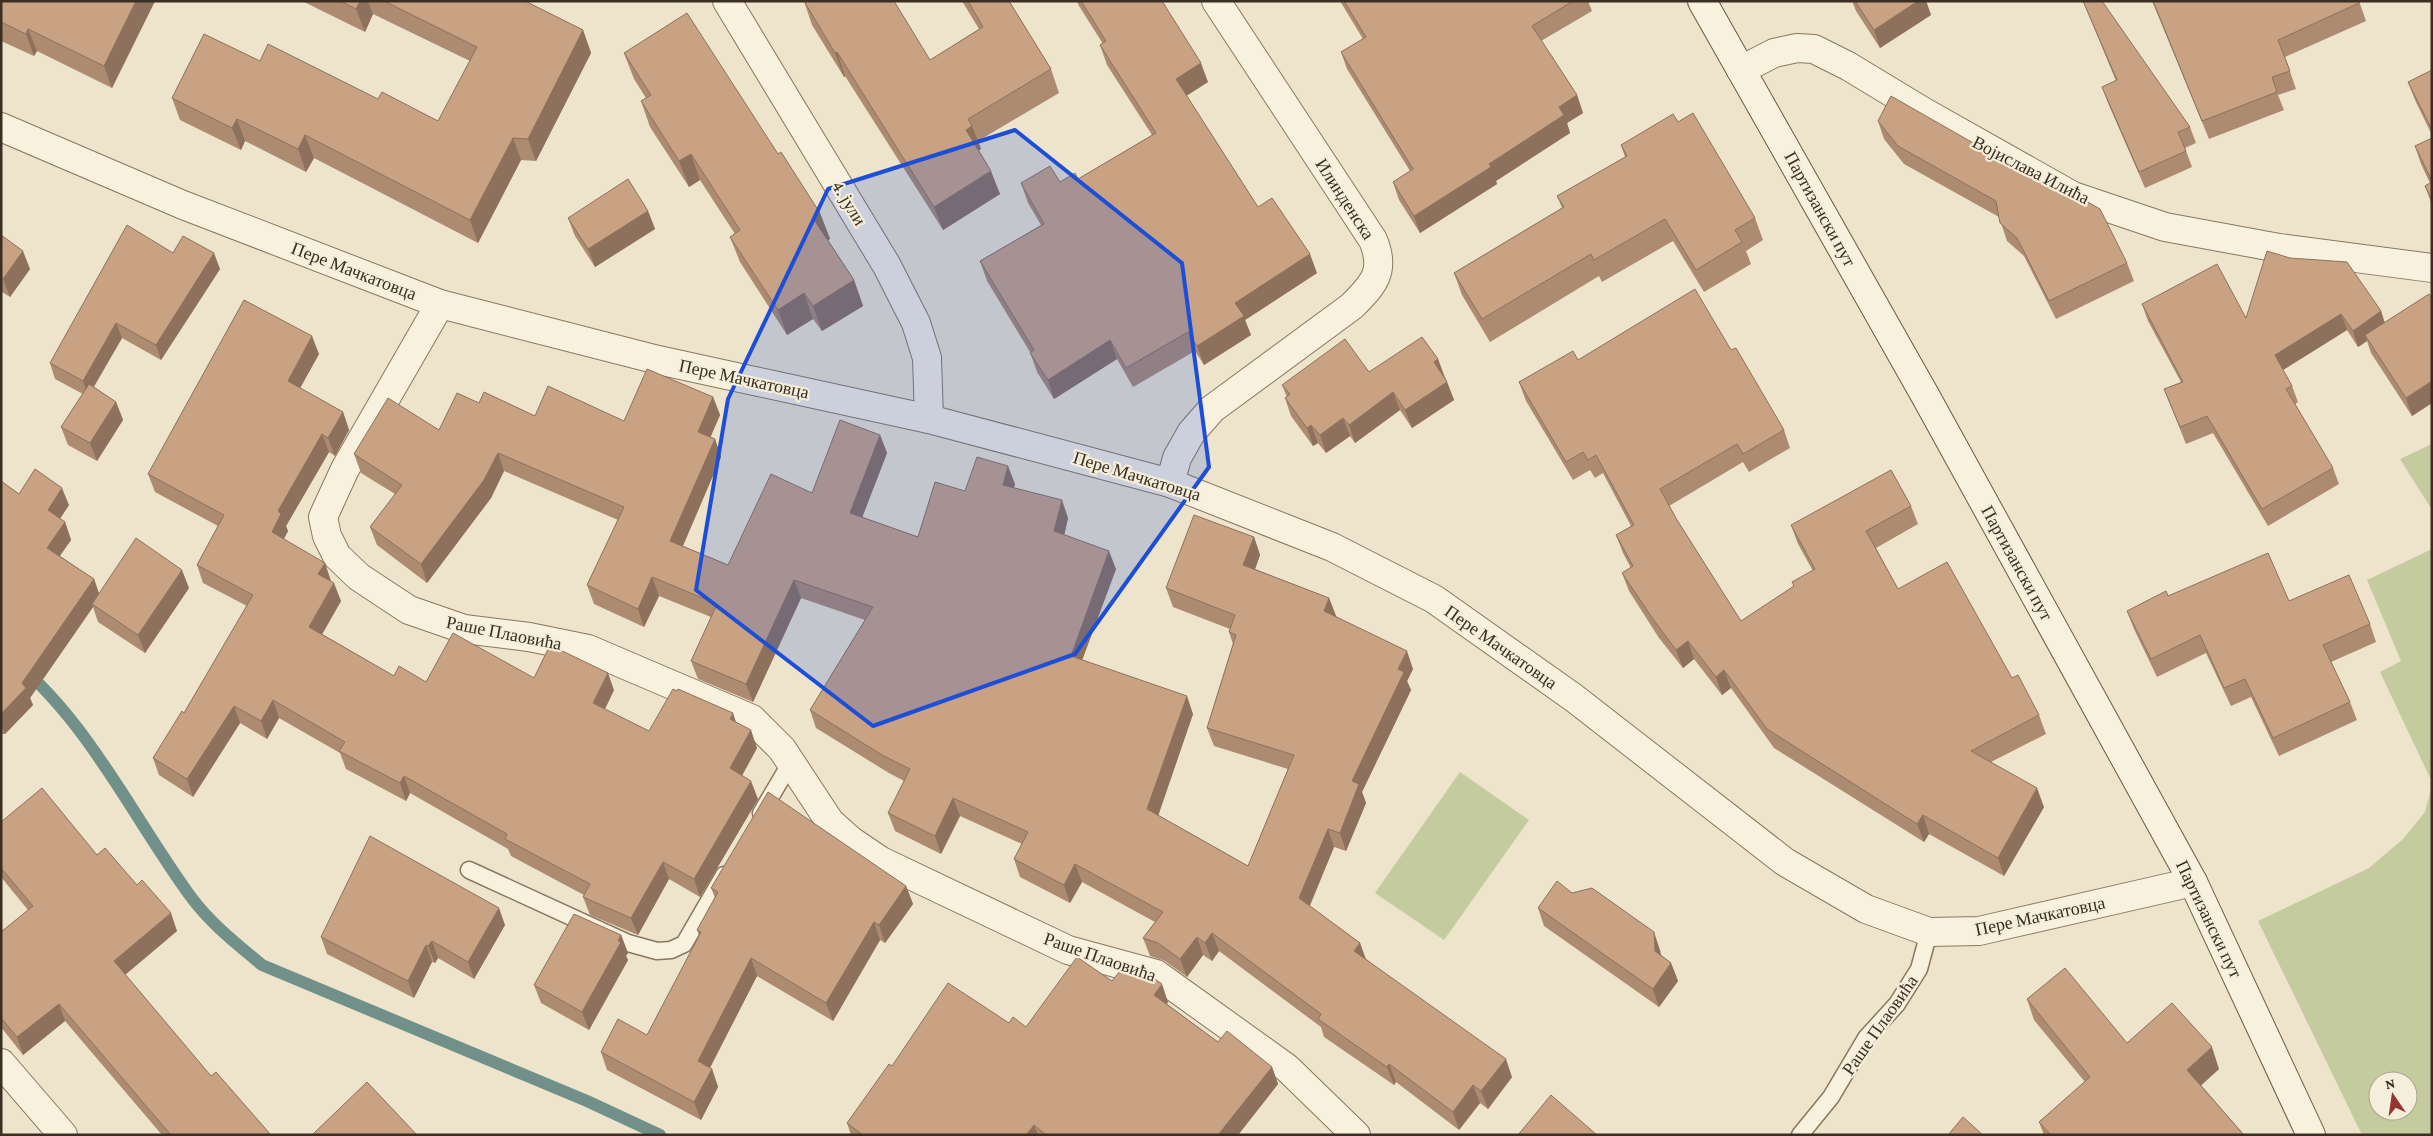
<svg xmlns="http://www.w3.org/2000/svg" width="2433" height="1136" font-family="'Crimson Pro',serif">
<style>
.green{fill:#c4cb9f;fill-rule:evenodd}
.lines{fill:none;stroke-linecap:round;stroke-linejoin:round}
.stream{stroke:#719089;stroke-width:12}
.service-casing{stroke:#897760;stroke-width:19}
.minor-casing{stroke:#897760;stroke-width:30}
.secondary-casing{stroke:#6b5842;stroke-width:30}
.service{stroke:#f8f1de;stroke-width:16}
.minor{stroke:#f8f1de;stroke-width:28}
.secondary{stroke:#f8f1de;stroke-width:28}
.wall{fill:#ad8b71}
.shaded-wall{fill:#8d715c}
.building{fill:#c9a283;stroke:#8d715c}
.marked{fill:#1d4ed8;fill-opacity:0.2;stroke:#1d4ed8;stroke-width:4;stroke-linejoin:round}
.labels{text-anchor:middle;stroke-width:4.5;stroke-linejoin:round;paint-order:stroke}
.street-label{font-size:18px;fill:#3a2f22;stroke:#f5eeda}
</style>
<rect width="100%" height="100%" fill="#ede4cb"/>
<g class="green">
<polygon points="2432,444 2432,510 2400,459"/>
<polygon points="2432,549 2432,782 2380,672 2401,661 2367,580"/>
<polygon points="1460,772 1529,820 1444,940 1375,893"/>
<path d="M2432,785v350h-70l-104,-214 111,-53 34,-29 22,-27zM2378,1081h30v30h-30z"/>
</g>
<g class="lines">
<path class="stream" d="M1,650c86,66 128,162 190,247 20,27 46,47 71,68l325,136 73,34"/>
<g class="service-casing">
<g id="service">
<polyline points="761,813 790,764"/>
<polyline points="469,870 628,943 657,951 671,950 684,944 724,875"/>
<polyline points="1800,1135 1831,1097 1866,1038 1897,1004 1919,969 1929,932"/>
</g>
</g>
<g class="minor-casing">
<g id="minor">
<polyline points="727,1 887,266 916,323 927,358 929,419"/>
<polyline points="1741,70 1774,53 1797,48 1814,49 1848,66 1924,112 2073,196 2165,227 2279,248 2432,268"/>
<polyline points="1,127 183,205 440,304 658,360 929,419 1170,483 1332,547 1434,599 1574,698 1785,862 1866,909 1929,932 1979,931 2193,882"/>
<polyline points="440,304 345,469 323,517 327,536 337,556 359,577 409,610 464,629 529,637 588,649 752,719 782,749 830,822 850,840 881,861 1068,950 1156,974 1287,1068 1356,1135"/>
<path d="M1170,483l7,-25 14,-25 21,-24 140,-103c22,-22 34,-35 21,-66l-157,-239"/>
<polyline points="1,1063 63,1135"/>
</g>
</g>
<g class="secondary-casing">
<polyline id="secondary" points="1702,1 1926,397 2193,882 2311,1135"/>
</g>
<use href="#service" class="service"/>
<use href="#minor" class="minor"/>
<use href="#secondary" class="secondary"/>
</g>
<g class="wall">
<polygon points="1,1 155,1 112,88 37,51 34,56 1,41"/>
<polygon points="302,1 525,1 583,30 591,53 536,161 521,160 478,243 314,158 306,172 245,141 241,150 180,120 172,98 260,61 378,99 438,121 470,61 373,14 365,32"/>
<polygon points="804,1 930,60 979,29 962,1 1009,1 1051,69 1059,93 978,141 981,149 979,150 1000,194 943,230 845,76 844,77 812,25"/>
<polygon points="1077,1 1162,1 1208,82 1186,96 1258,207 1317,273 1245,320 1251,335 1204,365 1195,351 1133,387 1117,359 1054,399 1037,372 1030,352 987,281 980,261 1041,225 1028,203 1021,183 1060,182 1078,179 1152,135 1107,65 1100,45 1103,44 1079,6"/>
<polygon points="1340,1 1588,1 1592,11 1541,41 1577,95 1583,113 1567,123 1570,133 1496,181 1497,184 1420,233 1399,200 1393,182 1410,171 1347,69 1341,52 1363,39"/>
<polygon points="1852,1 1926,1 1931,15 1880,48 1856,11"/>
<polygon points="2083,1 2190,127 2196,143 2185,148 2192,167 2145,188 2108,103 2102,87 2116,81"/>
<polygon points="2152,1 2359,1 2366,21 2285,57 2296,89 2278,95 2284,110 2209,139"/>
<polygon points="624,53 778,154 820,213 830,239 828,240 854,280 863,306 822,331 813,319 787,335 740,262 730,237 735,234 700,180 689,187 650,127 641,101 646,98 634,79"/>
<polygon points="2432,70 2432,135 2415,100 2408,82"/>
<polygon points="1878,121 2127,263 2134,281 2056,319 2024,256 2007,241 1999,217 1904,164 1884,139"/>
<polygon points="1678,122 1755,218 1763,240 1746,251 1751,264 1704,292 1673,241 1602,282 1599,276 1490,342 1462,295 1454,273 1562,208 1557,196 1625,157 1621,145"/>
<polygon points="2432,138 2432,205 2425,186 2430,183 2421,164 2415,146"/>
<polygon points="648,211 655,229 595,267 575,236 568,218"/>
<polygon points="1,235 30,269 10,297 2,292 1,294"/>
<polygon points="173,253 220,269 161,360 122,338 94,387 116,402 123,420 97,461 68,445 61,427 83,394 55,379 50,363"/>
<polygon points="2432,298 2432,403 2412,416 2371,353 2367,341 2358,347 2347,330 2283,370 2292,386 2298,402 2295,404 2333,468 2339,484 2268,526 2213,433 2186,444 2164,389 2181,382 2148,321 2142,304 2246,318 2381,311 2385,323"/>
<polygon points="1731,350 1784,430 1790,448 1749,472 1743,462 1669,506 1677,520 1741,621 1794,586 1792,582 1813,571 1798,544 1791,525 1911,506 1918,524 1876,548 1898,589 2012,678 2039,715 2046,734 1991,762 2044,807 2004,876 1929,834 1924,842 1774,748 1731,688 1722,695 1694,659 1683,668 1659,638 1629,591 1622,573 1631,568 1623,553 1616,535 1631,526 1603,473 1595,478 1590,470 1573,480 1526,401 1519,382 1578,360"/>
<polygon points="319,354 300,388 343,412 349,430 335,456 329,452 286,526 288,531 284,539 331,581 341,601 322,634 394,676 426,682 534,678 614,690 605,709 649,731 737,723 757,748 742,776 758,799 700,897 669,879 638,935 590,915 583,897 584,895 511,856 508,849 410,793 406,801 346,769 340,753 279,718 267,739 240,723 193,797 159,775 153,758 184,713 247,606 203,583 197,565 218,526 155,492 148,474"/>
<polygon points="1438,359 1454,400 1412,428 1400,410 1355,443 1350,436 1326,453 1318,443 1313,446 1291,416 1285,398 1287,397 1282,385 1369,372"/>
<polygon points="713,397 720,415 710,437 715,439 721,457 683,546 728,565 880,435 887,453 862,517 918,537 965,491 1015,484 1014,488 1068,518 1064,535 1116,569 1082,660 1193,714 1158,815 1248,866 1288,769 1214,746 1207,728 1233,644 1229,632 1230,629 1173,607 1166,588 1254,537 1260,555 1255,569 1329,598 1336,616 1413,669 1407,681 1411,690 1362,792 1366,803 1346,851 1334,847 1310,906 1360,943 1366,959 1512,1077 1488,1109 1480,1103 1459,1130 1396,1082 1394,1085 1324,1037 1321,1027 1219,951 1212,961 1203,955 1187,977 1165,961 1150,956 1143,938 1155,922 1082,882 1070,903 1020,877 1014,859 1022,844 960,816 941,854 895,831 888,813 904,781 889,773 816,728 810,710 865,620 801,598 753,702 698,679 691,661 711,617 659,596 644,627 594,604 587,585 618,520 504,471 491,498 427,583 377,545 370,527 395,494 361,473 354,454 439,430 479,403 535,416 624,421"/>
<polygon points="1,481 19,494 69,505 60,519 65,522 71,540 60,556 94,579 99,593 189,588 145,653 98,622 93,607 30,698 33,705 5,734 1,734"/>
<polygon points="2168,596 2289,601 2370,624 2376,642 2331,662 2350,702 2357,720 2279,756 2251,697 2231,706 2206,653 2157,677 2134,629 2127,611"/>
<polygon points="1,822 97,855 177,931 125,975 211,1076 271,1135 162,1135 65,1021 23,1055 1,1027 1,932 28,910 1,877"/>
<polygon points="906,886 913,904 885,943 880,940 833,1021 757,976 710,1068 712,1069 718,1087 701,1120 607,1070 601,1052 647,1035 699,936 697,930 715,898 711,888"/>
<polygon points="1572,893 1660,950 1661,955 1671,963 1678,981 1659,1007 1544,926 1538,908"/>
<polygon points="505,925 474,979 438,958 435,963 432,962 414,998 327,954 321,937"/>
<polygon points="621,935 628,953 626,956 628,960 589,1030 541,1003 534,985"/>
<polygon points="1112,981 1168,1002 1167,1004 1218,1042 1272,1067 1278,1084 1238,1135 851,1135 847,1123 892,1066 1009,1023 1026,1027"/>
<polygon points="2027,999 2127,1043 2219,1069 2201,1085 2244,1135 2044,1135 2039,1122 2085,1082 2034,1020"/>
</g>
<g class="shaded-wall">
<polygon points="136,1 155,1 112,88 104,66"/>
<polygon points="360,1 368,1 373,14 365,32 356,9"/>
<polygon points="1918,1 1926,1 1931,15 1880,48 1874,30"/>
<polygon points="28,29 37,51 34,56 26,34"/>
<polygon points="583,30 591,53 536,161 528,139"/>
<polygon points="837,52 845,76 844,77 835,53"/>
<polygon points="1201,63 1208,82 1183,98 1176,79"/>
<polygon points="1577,95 1583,113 1567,123 1570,133 1496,181 1497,184 1420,233 1414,216 1489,164 1559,107"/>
<polygon points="237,119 245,141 241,150 232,128"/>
<polygon points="972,126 981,149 974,153 966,130"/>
<polygon points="305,135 314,158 306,172 298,149"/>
<polygon points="513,138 521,160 478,243 470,220"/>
<polygon points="691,154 700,180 689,187 679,161"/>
<polygon points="991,171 1000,194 943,230 934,207"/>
<polygon points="648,211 655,229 595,267 588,249"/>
<polygon points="820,213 830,239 822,244 813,218"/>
<polygon points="23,251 30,269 10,297 3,279"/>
<polygon points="214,253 220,269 161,360 156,345"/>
<polygon points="1310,254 1317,273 1245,320 1251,335 1204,365 1197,346 1235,303"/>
<polygon points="854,280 863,306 822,331 813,306"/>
<polygon points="804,293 813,319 787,335 778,310"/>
<polygon points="2381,311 2386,328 2365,335 2367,341 2358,347 2353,331"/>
<polygon points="2341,314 2347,330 2281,371 2275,355"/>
<polygon points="116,323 122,338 88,396 83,381"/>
<polygon points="312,336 319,354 294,399 288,381"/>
<polygon points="1110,340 1117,359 1054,399 1048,380"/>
<polygon points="1438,359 1444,377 1434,362"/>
<polygon points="2432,381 2432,403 2412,416 2406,398"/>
<polygon points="1447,382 1454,400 1412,428 1405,410"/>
<polygon points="1393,392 1400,410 1355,443 1349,425"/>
<polygon points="713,397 720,415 705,450 698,432"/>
<polygon points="116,402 123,420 97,461 90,443"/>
<polygon points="343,412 349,430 335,456 328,438"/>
<polygon points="1343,418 1350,436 1326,453 1320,435"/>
<polygon points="1311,425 1318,443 1313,446 1307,428"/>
<polygon points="322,434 329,452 286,526 288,531 278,549 272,532 278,511"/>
<polygon points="880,435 887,453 857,531 850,513"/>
<polygon points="715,439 721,457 677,559 670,541"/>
<polygon points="498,453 504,471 491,498 427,583 421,564"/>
<polygon points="1008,466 1015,484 1009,503 1003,485"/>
<polygon points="62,488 69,505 54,527 48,510"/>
<polygon points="1062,500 1068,518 1061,549 1054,531"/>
<polygon points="65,522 71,540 53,565 47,548"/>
<polygon points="1254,537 1260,555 1250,583 1243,565"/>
<polygon points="1109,551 1116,569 1077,674 1071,656"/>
<polygon points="325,563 331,581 324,592 318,574"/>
<polygon points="182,570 189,588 145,653 138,635"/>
<polygon points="652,577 659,596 644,627 638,609"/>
<polygon points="94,579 100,597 92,604 93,607 30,698 33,705 5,734 1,724 1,714"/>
<polygon points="794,580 801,598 753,702 746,684"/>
<polygon points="334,583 341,601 316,645 309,627"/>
<polygon points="1329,598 1336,616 1331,629 1324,611"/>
<polygon points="1688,641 1694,659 1683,668 1676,650"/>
<polygon points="1407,651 1413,669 1407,681 1411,690 1362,792 1366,803 1346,851 1340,833 1352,781 1398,669"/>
<polygon points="1724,670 1731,688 1722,695 1716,677"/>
<polygon points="608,673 614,690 599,721 593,703"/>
<polygon points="1187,696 1193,714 1154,828 1147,809"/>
<polygon points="273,700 279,718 267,739 261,721"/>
<polygon points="234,706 240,723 193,797 187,779"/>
<polygon points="733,713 739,731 730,719"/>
<polygon points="751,730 757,748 736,786 730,768"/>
<polygon points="404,776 410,793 406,801 400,783"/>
<polygon points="751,781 758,799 700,897 694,879"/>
<polygon points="2037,788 2044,807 2004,876 1998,858"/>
<polygon points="953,798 960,816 941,854 935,836"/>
<polygon points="1923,815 1929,834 1924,842 1917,824"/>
<polygon points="1328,829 1334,847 1305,916 1299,898"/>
<polygon points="663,862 669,879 638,935 631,918"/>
<polygon points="1075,864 1082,882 1070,903 1064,885"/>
<polygon points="906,886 913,904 885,943 879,925"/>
<polygon points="499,908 505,925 474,979 468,962"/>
<polygon points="171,913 177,931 120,979 114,961"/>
<polygon points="874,922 880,940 833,1021 826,1003"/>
<polygon points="1654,932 1660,950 1662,969 1655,951"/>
<polygon points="1212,933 1219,951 1212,961 1205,943"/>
<polygon points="621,935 628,953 626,956 628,960 589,1030 582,1012"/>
<polygon points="1197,937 1203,955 1187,977 1180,959"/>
<polygon points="432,941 438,958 435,963 428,946"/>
<polygon points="1360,943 1366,961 1354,951"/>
<polygon points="426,945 432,962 414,998 408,981"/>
<polygon points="751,958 757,976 704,1079 698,1061"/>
<polygon points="1671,963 1678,981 1659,1007 1653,989"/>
<polygon points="1162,984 1168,1002 1160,1012 1154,995"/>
<polygon points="59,1004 65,1021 23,1055 17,1037"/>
<polygon points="2212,1047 2219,1069 2195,1091 2187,1070"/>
<polygon points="1506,1059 1512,1077 1488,1109 1481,1091"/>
<polygon points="1389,1064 1396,1082 1394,1085 1387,1067"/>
<polygon points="1272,1067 1278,1084 1238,1135 1218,1135"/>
<polygon points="712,1069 718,1087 701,1120 694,1102"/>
<polygon points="1473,1085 1480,1103 1459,1130 1453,1112"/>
<polygon points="1034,1125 1038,1135 1026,1135"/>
</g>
<g class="building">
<polygon points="1,1 136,1 104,66 28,29 26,34 1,22"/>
<polygon points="340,1 360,1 356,9"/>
<polygon points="384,1 525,1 583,30 528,139 513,138 470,220 305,135 298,149 237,119 232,128 172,98 204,34 260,61 268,44 378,99 382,92 438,121 477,47"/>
<polygon points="804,1 894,1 930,60 983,27 968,1 1009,1 1051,69 968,119 972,126 966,130 991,171 934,207 837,52 835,53"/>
<polygon points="1081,1 1162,1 1201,63 1176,79 1258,207 1272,198 1310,254 1235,303 1244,316 1197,346 1188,332 1126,368 1110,340 1048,380 1030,353 1034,350 980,261 1044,224 1021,183 1050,166 1060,182 1075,173 1078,179 1156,133 1100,45 1106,41"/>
<polygon points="1344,1 1573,1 1532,26 1577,95 1559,107 1564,115 1489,164 1491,167 1414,216 1393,182 1413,169 1341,52 1366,37"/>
<polygon points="1855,1 1918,1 1874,30"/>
<polygon points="2083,1 2102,1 2190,127 2178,132 2186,151 2139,172 2102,87 2117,80"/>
<polygon points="2153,1 2359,1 2359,3 2278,40 2290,71 2272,77 2277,92 2202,121"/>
<polygon points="687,13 778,154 781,152 820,213 813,218 854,280 813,306 804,293 778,310 730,237 740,230 691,154 679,161 641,101 651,95 624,53"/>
<polygon points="2432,70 2432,130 2408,82"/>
<polygon points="1891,96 2059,192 2086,201 2100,209 2127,263 2049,301 2017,238 2000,223 1996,201 1898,146 1878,121"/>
<polygon points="1693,113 1755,218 1735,230 1742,242 1696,270 1665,219 1594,260 1591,254 1482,319 1454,273 1564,207 1557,196 1627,156 1621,145 1673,114 1678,122"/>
<polygon points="2432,138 2432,181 2415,146"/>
<polygon points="628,179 648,211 588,249 568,218"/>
<polygon points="2432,182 2432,200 2425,186"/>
<polygon points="127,225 173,253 183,236 214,253 156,345 116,323 83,381 50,363"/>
<polygon points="1,235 23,251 3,279 1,278"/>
<polygon points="2267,251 2290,258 2347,262 2381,311 2353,331 2341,314 2275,355 2292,386 2286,389 2333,468 2262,509 2207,416 2180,427 2164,389 2183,382 2142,304 2217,264 2246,318"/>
<polygon points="1695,289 1731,350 1736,348 1784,430 1743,454 1737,444 1660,489 1677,520 1741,621 1794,586 1792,582 1815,569 1791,525 1891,470 1911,506 1866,531 1898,589 1947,562 2012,678 2018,675 2039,715 1971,751 2037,788 1998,858 1923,815 1917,824 1767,729 1724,670 1716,677 1688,641 1676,650 1653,619 1622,573 1633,566 1616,535 1634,525 1596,455 1588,460 1583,452 1566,462 1519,382 1573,351 1578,360"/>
<polygon points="2429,294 2432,298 2432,381 2406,398 2365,335"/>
<polygon points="244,300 312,336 288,381 343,412 328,438 322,434 278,511 281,514 272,532 325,563 318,574 334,583 309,627 394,676 399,666 426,682 453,633 534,678 550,645 608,673 593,703 649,731 673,689 677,691 678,689 733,713 730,719 751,730 730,768 751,781 694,879 663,862 631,918 583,897 590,884 505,839 507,834 404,776 400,783 339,751 345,742 273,700 261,721 234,706 187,779 153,758 182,711 184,713 253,595 197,565 224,515 148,474"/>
<polygon points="1422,337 1438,359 1434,362 1447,382 1405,410 1393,392 1349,425 1343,418 1320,435 1311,425 1307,428 1285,398 1290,394 1282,385 1345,339 1369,372"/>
<polygon points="647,369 713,397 698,432 715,439 670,541 728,565 771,474 812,493 840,420 880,435 850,513 918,537 935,482 965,491 977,457 1008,466 1003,485 1062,500 1054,531 1109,551 1071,656 1187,696 1147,809 1248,866 1294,755 1207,728 1236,635 1229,632 1235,615 1166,588 1194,515 1254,537 1243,565 1329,598 1324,611 1407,651 1398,669 1404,672 1352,781 1359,784 1340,833 1328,829 1299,898 1360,943 1354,951 1506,1059 1481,1091 1473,1085 1453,1112 1389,1064 1387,1067 1318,1019 1321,1014 1212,933 1205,943 1197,937 1180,959 1158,943 1143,938 1163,912 1075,864 1064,885 1014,859 1028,832 953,798 935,836 888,813 910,769 882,755 810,710 873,607 794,580 746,684 691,661 717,604 652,577 638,609 587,585 624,507 498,453 484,480 421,564 370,527 402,485 354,454 388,398 439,430 457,393 479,403 484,392 535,416 548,386 624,421"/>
<polygon points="89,384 116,402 90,443 61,427"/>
<polygon points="35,469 62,488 48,510 65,522 47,548 94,579 22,683 26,688 1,714 1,481 19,494"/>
<polygon points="136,538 182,570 138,635 92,604"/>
<polygon points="2268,553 2289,601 2349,575 2370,624 2323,645 2350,702 2273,738 2245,679 2224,688 2200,635 2151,659 2127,611 2166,591 2168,596"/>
<polygon points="42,788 97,855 105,848 137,885 142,880 171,913 114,961 211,1076 216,1072 271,1135 171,1135 59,1004 17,1037 1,1018 1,932 33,906 1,868 1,822"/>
<polygon points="768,792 906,886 879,925 874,922 826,1003 751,958 698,1061 712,1069 694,1102 601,1052 618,1019 647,1035 701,932 697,930 718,892 711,888"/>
<polygon points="370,836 499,908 468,962 432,941 428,946 426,945 408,981 321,937"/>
<polygon points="1557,881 1572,893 1592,888 1654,932 1655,951 1671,963 1653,989 1538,908"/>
<polygon points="574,914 621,935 618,941 621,942 582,1012 534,985"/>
<polygon points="1077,957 1112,981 1124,966 1143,971 1162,984 1154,995 1218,1042 1227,1031 1272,1067 1218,1135 1046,1135 1034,1125 1026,1135 863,1135 847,1123 889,1064 892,1066 948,983 1009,1023 1013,1017 1026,1027"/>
<polygon points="2065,968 2127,1043 2172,1003 2212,1047 2187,1070 2244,1135 2051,1135 2039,1122 2090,1077 2027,999"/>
<polygon points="367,1082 417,1135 312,1135"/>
<polygon points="1551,1095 1597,1135 1518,1135"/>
<polygon points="1963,1117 1983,1135 1948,1135"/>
</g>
<path class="marked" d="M1015,130l167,133 27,204 -134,187 -202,72 -177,-136 32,-191 100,-210z"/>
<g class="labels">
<g class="street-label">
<text transform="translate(2031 170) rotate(27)" y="6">Војислава Илића</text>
<text transform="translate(1345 199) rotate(57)" y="6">Илинденска</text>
<text transform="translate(849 203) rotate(59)" y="6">4. јули</text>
<text transform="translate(1820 209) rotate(61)" y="6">Партизански пут</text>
<text transform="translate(354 271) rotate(21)" y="6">Пере Мачкатовца</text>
<text transform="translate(744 379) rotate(12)" y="6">Пере Мачкатовца</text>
<text transform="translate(1137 476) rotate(17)" y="6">Пере Мачкатовца</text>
<text transform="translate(2017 563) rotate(61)" y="6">Партизански пут</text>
<text transform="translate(504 633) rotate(11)" y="6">Раше Плаовића</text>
<text transform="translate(1501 647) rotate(35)" y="6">Пере Мачкатовца</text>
<text transform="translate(2040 916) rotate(-12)" y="6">Пере Мачкатовца</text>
<text transform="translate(2209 919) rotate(64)" y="6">Партизански пут</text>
<text transform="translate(1100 957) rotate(19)" y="6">Раше Плаовића</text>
<text transform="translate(1880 1025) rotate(-55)" y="6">Раше Плаовића</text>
</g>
</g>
<rect width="2433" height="1136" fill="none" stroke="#3a2f22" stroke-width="5"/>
<g transform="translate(2393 1096) rotate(347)"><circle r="24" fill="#f5eeda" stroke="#aaa290"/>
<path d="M0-4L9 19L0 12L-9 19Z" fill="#953533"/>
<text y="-8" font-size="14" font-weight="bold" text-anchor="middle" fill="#3a2f22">N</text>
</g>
</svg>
